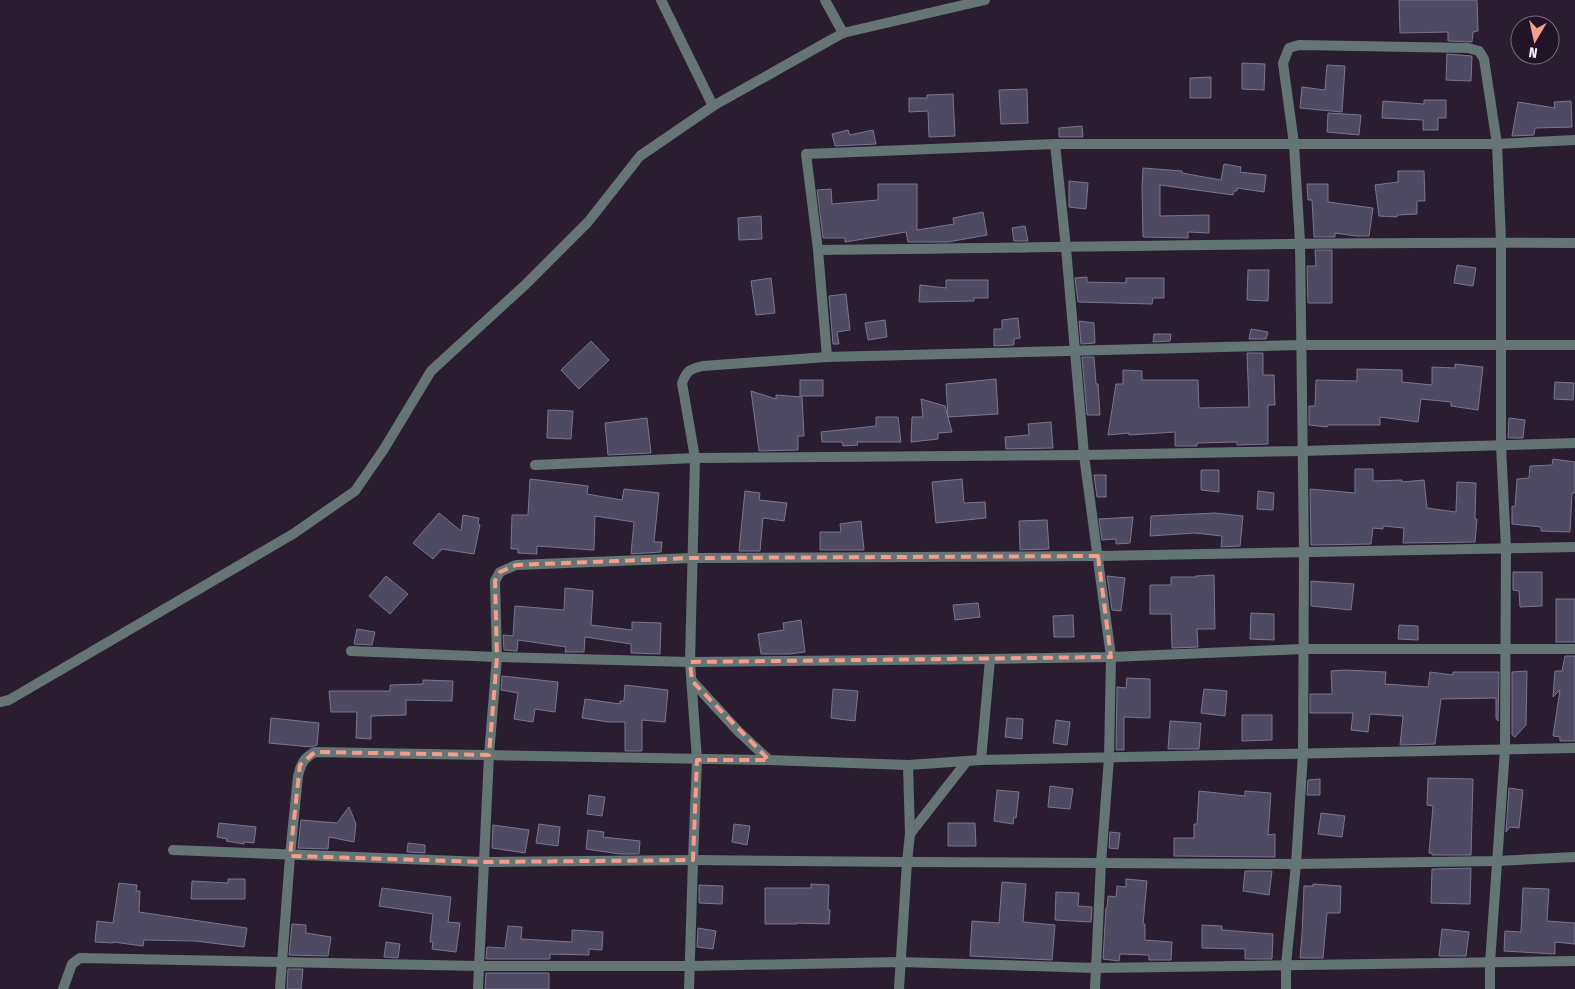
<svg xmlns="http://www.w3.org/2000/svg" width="1575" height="989" font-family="'Fira Sans Condensed',sans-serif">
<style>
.building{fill:#4d4a61;stroke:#7a7690}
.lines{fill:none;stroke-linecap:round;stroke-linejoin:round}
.street{stroke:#657474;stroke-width:10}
.marked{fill:none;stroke:#f49d8b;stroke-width:4;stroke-dasharray:10 6;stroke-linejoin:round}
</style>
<rect width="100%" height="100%" fill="#2a1d30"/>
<g class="building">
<polygon points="1399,0 1477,0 1478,31 1473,32 1472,42 1448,41 1448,32 1400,33"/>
<polygon points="1447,54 1472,56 1471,81 1446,80"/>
<polygon points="1242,63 1265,64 1264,90 1242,89"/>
<polygon points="1327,65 1345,66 1342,112 1300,108 1302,87 1325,90"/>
<polygon points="1211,77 1211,98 1190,98 1190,78"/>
<polygon points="1027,89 1028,123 1001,124 999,90"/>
<polygon points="953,94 955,136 929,137 928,111 909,112 909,98 927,98 927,95"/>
<polygon points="1424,100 1446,100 1446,118 1438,118 1438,130 1423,130 1423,120 1382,118 1383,101 1424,104"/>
<polygon points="1571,101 1572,127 1535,128 1534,135 1512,136 1518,102 1555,108 1554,102"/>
<polygon points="1328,113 1361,115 1359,135 1327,132"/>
<polygon points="1082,126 1083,137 1059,137 1059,128"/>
<polygon points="848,130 850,135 873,130 876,144 835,146 832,134"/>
<polygon points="1224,164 1241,167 1240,172 1266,175 1264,192 1237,188 1237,191 1234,191 1233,195 1160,185 1160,216 1209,215 1209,233 1188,232 1188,238 1143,237 1142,188 1143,168 1182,171 1182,173 1221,180"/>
<polygon points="1398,171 1424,171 1425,201 1417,201 1417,214 1397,215 1397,217 1379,216 1375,185 1398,182"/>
<polygon points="1069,181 1088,183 1086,209 1069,207"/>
<polygon points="878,184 917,184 917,230 954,224 953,218 983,212 987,235 948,242 908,242 906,232 845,242 845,238 823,238 817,190 831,189 832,204 878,200"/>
<polygon points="1307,184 1328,184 1328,202 1373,208 1369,236 1356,236 1335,233 1335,237 1314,237 1312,200 1308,200"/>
<polygon points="761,216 762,239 739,240 738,218"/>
<polygon points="1025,226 1028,241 1014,241 1012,228"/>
<polygon points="1315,250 1332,250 1332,303 1308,303 1307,266 1316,266"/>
<polygon points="1457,265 1476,268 1473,286 1454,283"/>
<polygon points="1248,270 1269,270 1268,301 1247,300"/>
<polygon points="1087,277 1087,282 1126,283 1126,278 1164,278 1164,298 1153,298 1152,304 1078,302 1075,278"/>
<polygon points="771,278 775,313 756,315 751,281"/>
<polygon points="946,280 988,280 988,298 974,298 974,301 919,302 920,285 946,288"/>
<polygon points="846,294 850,330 837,332 839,344 833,344 829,296"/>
<polygon points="1018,318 1020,338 1014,339 1014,345 994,346 994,329 1002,329 1002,320"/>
<polygon points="885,320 887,337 868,340 865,323"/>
<polygon points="1079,321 1094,323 1095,343 1081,344"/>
<polygon points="1251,329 1268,332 1266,339 1249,339"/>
<polygon points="1154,334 1171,334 1170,341 1153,342"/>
<polygon points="591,341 609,360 579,389 561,370"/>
<polygon points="1247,353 1263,353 1263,375 1274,375 1275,405 1268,405 1268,444 1237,445 1237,442 1197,443 1197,446 1175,446 1175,432 1129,435 1129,433 1108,435 1116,384 1123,384 1123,370 1142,371 1142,380 1198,380 1199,408 1249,407"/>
<polygon points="1082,357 1094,357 1096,384 1098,384 1100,415 1087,415"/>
<polygon points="1455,364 1483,367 1478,410 1451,406 1451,402 1421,399 1418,422 1380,417 1380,425 1328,425 1327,427 1309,425 1309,406 1315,406 1316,380 1357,381 1357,369 1402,370 1402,382 1432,385 1432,367 1455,368"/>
<polygon points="996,379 998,414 948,417 952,432 938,433 938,439 911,442 912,417 923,417 921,399 945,406 948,417 946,384"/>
<rect x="800" y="380" width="23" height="16"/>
<polygon points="1555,382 1574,383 1573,400 1554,399"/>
<polygon points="751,391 776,399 776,395 802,397 804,436 798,436 798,450 759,451"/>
<polygon points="548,410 573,411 571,439 547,438"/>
<polygon points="876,417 898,417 901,442 857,442 858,445 843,446 842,442 822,442 821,432 876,426"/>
<polygon points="647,418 651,453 608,455 605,423"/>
<polygon points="1509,418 1525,420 1523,438 1508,438"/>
<polygon points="1051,422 1053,448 1006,449 1005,437 1029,435 1028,424"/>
<polygon points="1553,459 1575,462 1575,493 1572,493 1570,532 1541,531 1541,527 1512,524 1512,506 1515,507 1517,479 1529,478 1530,466 1552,465"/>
<polygon points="1355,469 1373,469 1373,481 1402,480 1402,482 1424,480 1427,508 1456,512 1457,482 1476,483 1475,519 1477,519 1475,542 1403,543 1404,528 1383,526 1383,529 1373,528 1371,544 1311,545 1310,489 1355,493"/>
<polygon points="1201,470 1219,470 1219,492 1201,490"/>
<polygon points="1094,475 1106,475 1106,497 1097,497"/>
<polygon points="530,479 588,486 587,494 622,500 624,489 659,493 654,542 662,542 661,552 631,554 634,522 595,516 594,550 537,546 537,554 518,553 518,549 511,549 512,515 528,515"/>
<polygon points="962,479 964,503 985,502 986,518 936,523 932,482"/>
<polygon points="745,491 760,493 759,500 787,503 784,521 763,518 760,551 739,551"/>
<polygon points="1258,491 1274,493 1273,510 1257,509"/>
<polygon points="439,513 461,531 463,515 479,518 478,524 480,525 474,554 442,549 433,559 413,543"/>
<polygon points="1215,513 1243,516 1240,546 1221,547 1222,536 1195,533 1150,536 1151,516"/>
<polygon points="1133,517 1130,543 1116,544 1116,539 1102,540 1099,519"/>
<polygon points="1047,520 1049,549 1020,550 1019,521"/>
<polygon points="861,521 864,550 820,550 820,532 841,532 840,524"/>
<polygon points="1513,572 1542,572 1542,606 1520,607 1519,591 1513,590"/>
<polygon points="1214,575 1215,629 1197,629 1198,647 1172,648 1171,614 1150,614 1150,585 1171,585 1171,577 1196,577 1196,576"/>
<polygon points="386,576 408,594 390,614 369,596"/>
<polygon points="1107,576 1125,578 1121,611 1112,610"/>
<polygon points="1311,581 1354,584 1351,610 1311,606"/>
<polygon points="565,588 593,591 591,625 632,630 632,622 661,623 660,654 631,653 631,644 585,637 584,652 565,652 566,647 518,640 517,651 504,650 503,635 513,636 515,606 564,610"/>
<rect x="1556" y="599" width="19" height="43"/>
<polygon points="978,603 980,617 955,620 953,605"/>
<polygon points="1251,613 1274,614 1274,640 1250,639"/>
<polygon points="1073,615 1074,637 1054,637 1053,616"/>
<polygon points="801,620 805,652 789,654 761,654 758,634 784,630 783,623"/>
<polygon points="1399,625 1418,626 1418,640 1398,639"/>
<polygon points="357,629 375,632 372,645 354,644"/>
<polygon points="1565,656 1575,656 1575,741 1560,741 1560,737 1553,736 1560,690 1553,697 1555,671 1562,671"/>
<polygon points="1346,670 1386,672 1385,684 1428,687 1430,672 1453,675 1453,672 1499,672 1498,721 1496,718 1496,698 1441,699 1435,744 1400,745 1403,716 1370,714 1368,732 1351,730 1353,713 1310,713 1310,694 1332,694 1331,671"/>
<polygon points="1527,671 1526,725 1515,737 1512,735 1512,672"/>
<polygon points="502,676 558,682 555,712 535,709 533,722 514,719 518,693 501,690"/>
<polygon points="1127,678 1150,679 1150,718 1124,717 1124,750 1116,750 1117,687 1126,688"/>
<polygon points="423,680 453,681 452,701 406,700 406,715 371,716 371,739 356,738 357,712 331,712 329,691 390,691 390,685 423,684"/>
<polygon points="625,685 668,690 665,722 642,720 642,751 625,751 625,722 609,722 582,718 585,699 620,704 620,701 624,701"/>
<polygon points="833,689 858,691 855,721 831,718"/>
<polygon points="1204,689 1227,691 1225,716 1201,713"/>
<polygon points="1242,715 1272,715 1272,740 1242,741"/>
<polygon points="271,718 319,723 317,745 311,747 269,743"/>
<polygon points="1007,718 1023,719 1022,739 1005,737"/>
<polygon points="1056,720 1070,722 1067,745 1053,743"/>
<polygon points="1170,721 1201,723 1199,749 1168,749"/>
<polygon points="1428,778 1473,779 1471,855 1432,855 1432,853 1429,853 1433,806 1427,805"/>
<polygon points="1320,779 1320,795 1307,795 1308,780"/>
<polygon points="1050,786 1073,789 1070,809 1048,807"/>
<polygon points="1509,788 1523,790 1519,828 1510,827 1506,832"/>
<polygon points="997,790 1019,792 1016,818 1014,817 1013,824 994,821"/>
<polygon points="1199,791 1245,796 1245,791 1271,793 1268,835 1275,834 1275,857 1174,856 1174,838 1194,838 1194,824 1197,824"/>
<polygon points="589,795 605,797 602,816 587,814"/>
<polygon points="349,807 356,824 354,842 329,837 328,849 298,848 301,820 337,823"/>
<polygon points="1321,813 1345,816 1342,837 1318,834"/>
<polygon points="219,823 256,827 254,843 244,842 244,844 226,841 227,839 217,837"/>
<polygon points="948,823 975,823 976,846 948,846"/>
<polygon points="539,824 560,827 558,846 536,843"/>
<polygon points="734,824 750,826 747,845 732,842"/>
<polygon points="493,825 529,830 525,853 492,848"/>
<polygon points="588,830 604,832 603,837 640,841 639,854 620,854 586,849"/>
<polygon points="1110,832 1120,833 1118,849 1109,848"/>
<polygon points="408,843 425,845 425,853 407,852"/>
<polygon points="1471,868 1470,904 1431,903 1432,869"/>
<polygon points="1245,871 1272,871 1269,895 1243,891"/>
<polygon points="228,879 245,879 245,899 191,899 192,881 228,883"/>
<polygon points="1126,879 1147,881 1143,924 1145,924 1145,940 1172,942 1171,960 1149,960 1149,955 1120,954 1119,961 1103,959 1106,908 1107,908 1108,896 1116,897 1117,886 1126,887"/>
<polygon points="1002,882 1026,884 1023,922 1055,925 1052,960 970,956 972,921 999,923"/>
<polygon points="119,883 137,885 136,891 140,891 139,912 247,928 244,947 195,941 144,940 143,946 113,942 113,943 95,942 97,921 113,923"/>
<polygon points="811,884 829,885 828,910 830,910 829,924 797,923 797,924 765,924 765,888 811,888"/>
<polygon points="1313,884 1341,886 1340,913 1327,913 1323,958 1300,958 1302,935 1304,886 1313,886"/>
<polygon points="699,885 723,886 722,904 699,903"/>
<polygon points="382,888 451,897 448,922 460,923 456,952 432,949 433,942 430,942 433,914 379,906"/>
<polygon points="1523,888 1549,889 1547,921 1575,923 1575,944 1555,942 1555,954 1504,951 1505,931 1521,932"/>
<polygon points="1056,892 1079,893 1078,906 1092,907 1091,922 1055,920"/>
<polygon points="292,924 306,925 306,933 331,937 328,956 289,955"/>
<polygon points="1202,925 1222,926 1222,930 1273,934 1272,959 1245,959 1245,949 1202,948"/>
<polygon points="508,926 522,927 521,939 572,942 572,930 603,932 602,950 589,949 589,955 550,954 550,959 486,959 487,947 505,948"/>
<polygon points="698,928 716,931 713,949 697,947"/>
<polygon points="1442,929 1469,932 1466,956 1439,956"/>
<polygon points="386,942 400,944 398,958 384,957"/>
<polygon points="288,969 303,969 301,989 287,989"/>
<polygon points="486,973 549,973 549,989 485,989"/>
</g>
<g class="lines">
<g class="street">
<polyline points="661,0 713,106 843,33 985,0"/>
<polyline points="825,0 843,33"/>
<polyline points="1055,144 1066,248 1084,455 1111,657 1109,758 1101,863 1095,989"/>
<path d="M818,250c252,-2 504,-9 757,-7"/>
<polyline points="827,357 818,250 806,154 1055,144 1497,144 1575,140"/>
<polyline points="535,465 695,458 1084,455 1303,451 1575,443"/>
<polyline points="351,651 497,657 690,662 990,659"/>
<polyline points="692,681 738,731 769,760"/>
<polyline points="0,702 9,700 293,534 355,491 384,449 431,371 525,285 588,222 640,156 713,106"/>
<polyline points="981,760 990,659 1111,657 1303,649 1575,649"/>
<polyline points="910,834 967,761"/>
<polyline points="173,850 484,862 693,860 907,862 1296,864 1497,861 1575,857"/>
<polyline points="63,989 72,964 80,958 479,966 691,966 900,962 1096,968 1575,961"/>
<path d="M280,989l10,-133 8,-80c3,-13 6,-18 17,-24l454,8 139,5 73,-5 594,-12"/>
<polyline points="478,989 489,755 497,657 495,581 500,572 516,565 692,558 1098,556 1575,547"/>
<path d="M689,989l4,-129 4,-100 -7,-98 5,-204 -13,-75c5,-13 8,-14 21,-17l124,-9 474,-12h274"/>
<polyline points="899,989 907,862 910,834 908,765"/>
<polyline points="1286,989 1286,965 1296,864 1303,753 1304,552 1300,242 1294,144 1283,63 1289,48 1299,45 1468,48 1479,51 1484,59 1497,144 1501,242 1501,445 1506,548 1505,749 1490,963 1490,989"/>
</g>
</g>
<path class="marked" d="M1098,556l13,101 -421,5 2,19 77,79h-72l-4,100 -209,2 -194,-6 10,-91 15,-13 174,3 8,-98 -2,-76 5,-9 16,-7 176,-7z"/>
<g transform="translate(1535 40) rotate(189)"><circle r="24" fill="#211426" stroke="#776c7c"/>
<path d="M0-4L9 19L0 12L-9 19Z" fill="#f49d8b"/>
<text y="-8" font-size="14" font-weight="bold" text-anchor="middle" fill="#f8effc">N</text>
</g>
</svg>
